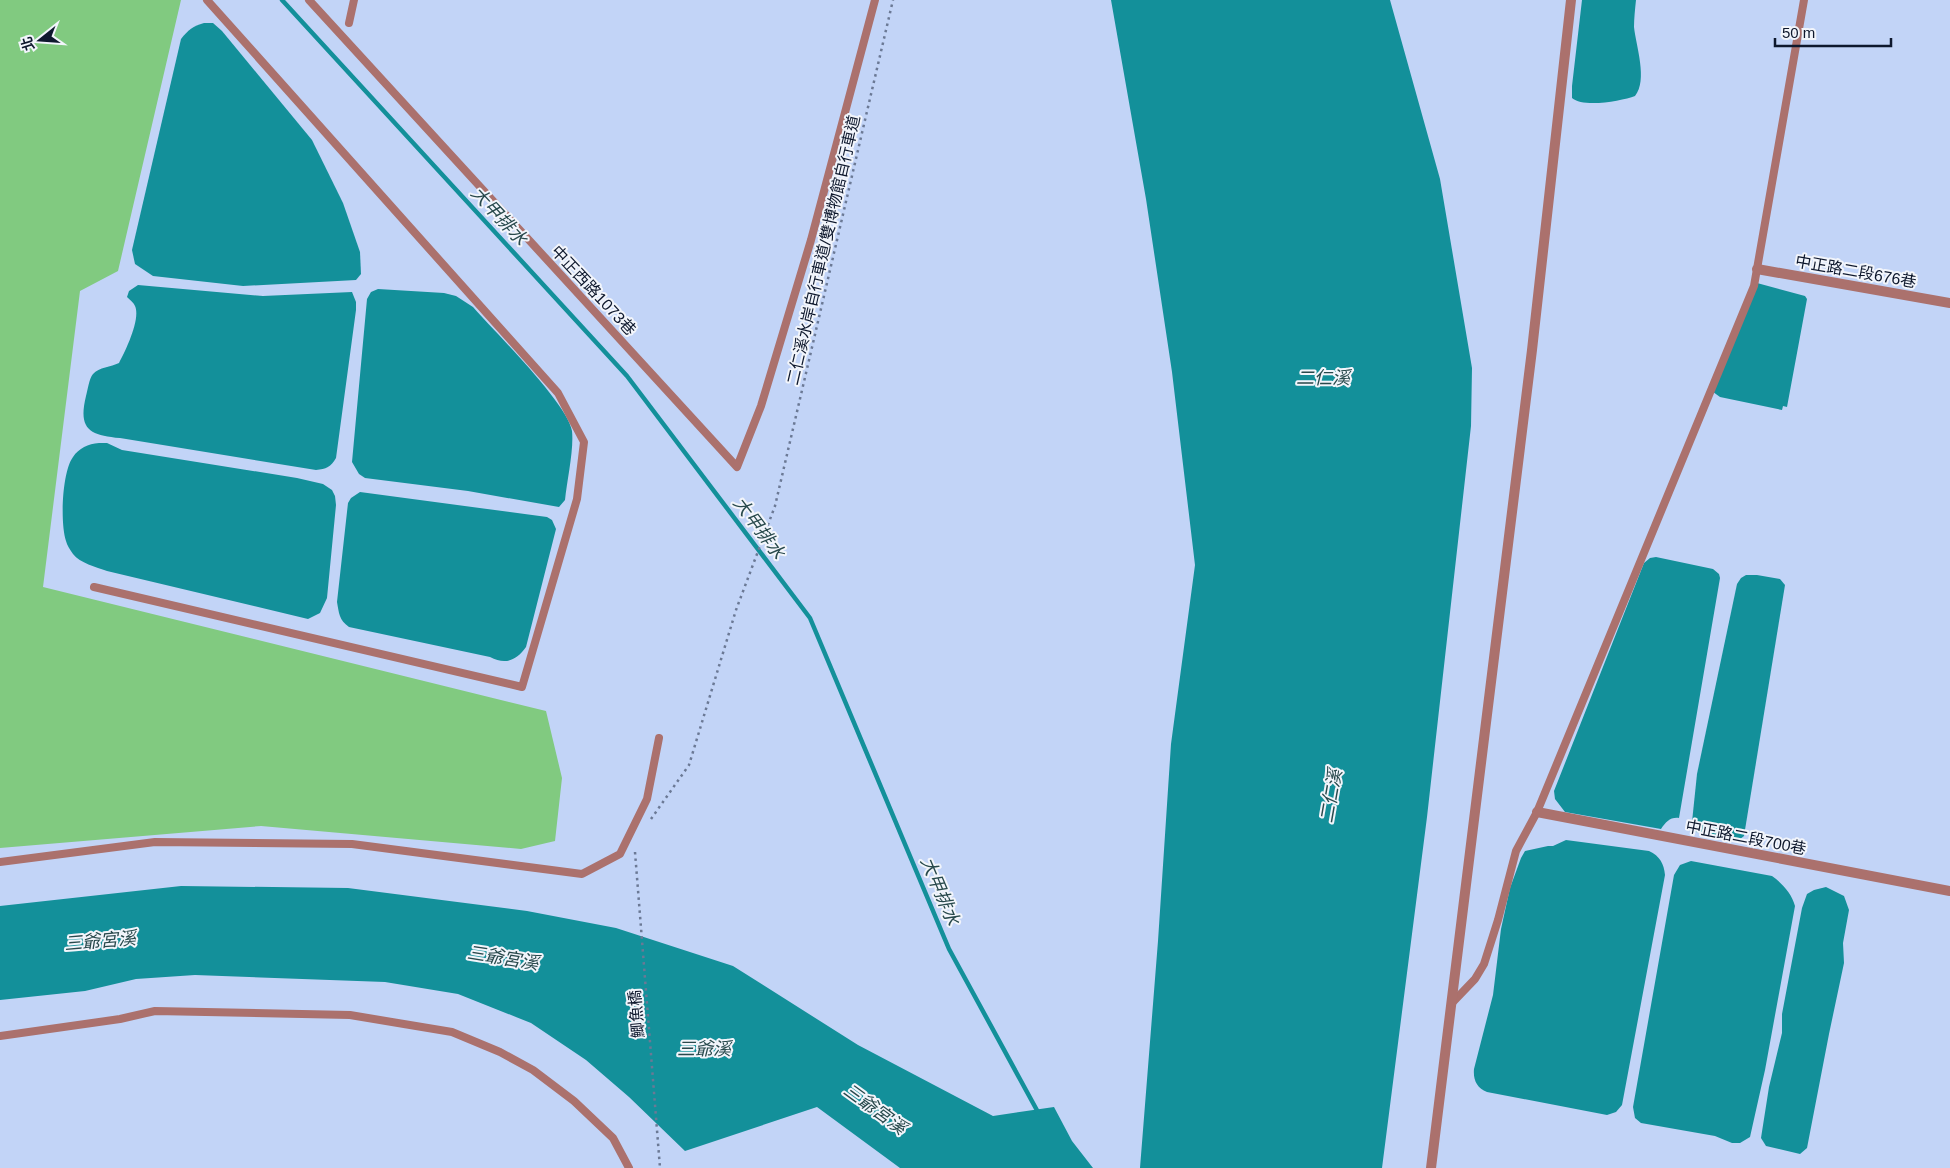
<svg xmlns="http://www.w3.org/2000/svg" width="1950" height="1168" font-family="Helvetica,'Noto Sans TC',sans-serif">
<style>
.green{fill:#81ca80}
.water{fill:#13909a}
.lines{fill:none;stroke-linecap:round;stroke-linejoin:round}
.stream{stroke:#13909a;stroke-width:4.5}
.path{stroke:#6b7995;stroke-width:2.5;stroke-dasharray:2.5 4;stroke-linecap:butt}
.service{stroke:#ab716d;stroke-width:8}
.minor{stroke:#ab716d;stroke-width:10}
.labels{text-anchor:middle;stroke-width:4;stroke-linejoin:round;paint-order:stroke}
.street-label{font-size:16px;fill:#0e182d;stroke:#f2f5fb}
.water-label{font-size:18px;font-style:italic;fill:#28494c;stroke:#f2f5fb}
</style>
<rect width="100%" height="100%" fill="#c2d4f7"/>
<polygon class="green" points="0,0 181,0 118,271 80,291 43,587 546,711 562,778 555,841 521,849 261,826 0,848"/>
<g class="water">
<polygon points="1111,0 1390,0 1440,179 1472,368 1471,426 1427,817 1382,1168 1140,1168 1158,941 1171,744 1195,565 1172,372 1146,199"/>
<path d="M1582,0h54c-1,9 -2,19 -2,27 2,19 14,53 1,69 -13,5 -52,12 -63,2v-12z"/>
<path d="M204,23h9l9,8 90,109 31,63 17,49 1,22 -5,6 -113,6 -90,-10 -18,-12 -3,-14 49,-211c7,-9 12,-13 23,-16z"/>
<polygon points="1757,283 1805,296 1807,299 1787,407 1783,406 1782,410 1720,397 1709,389"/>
<path d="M138,285l125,11 89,-4 4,10v8l-20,148c-5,9 -10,11 -20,12l-196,-32c-31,-3 -42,-9 -34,-42 2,-7 3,-17 7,-22 6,-7 18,-7 26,-11 6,-11 22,-44 16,-57 -1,-3 -5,-6 -8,-9l2,-6z"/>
<path d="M378,289l66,4 12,3 17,11c21,24 95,97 99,124 2,19 -5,49 -7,69l-6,7 -91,-16 -103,-13 -6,-4 -7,-12 15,-163 4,-7z"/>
<path d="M99,443h8l15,7 175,28 26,6 9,6 3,6 1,9 -9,93 -7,15 -12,6 -201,-48c-11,-4 -27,-8 -34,-17 -3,-4 -6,-9 -7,-13 -6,-18 -4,-69 7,-84 6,-9 15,-13 26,-14z"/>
<path d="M360,492l187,25 5,3 4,9 -30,118c-10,14 -21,18 -36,10l-141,-30c-10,-7 -10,-14 -12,-25l11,-99 3,-5z"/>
<path d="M1656,557l57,12 6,5 1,4 -41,240c-9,-1 -13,4 -18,11l-96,-17 -10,-13 -1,-8 90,-228 6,-5z"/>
<polygon points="1746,575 1757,575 1780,579 1785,585 1744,836 1739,840 1734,842 1696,832 1694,830 1692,822 1697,774 1737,584 1741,578"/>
<path d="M1566,840l83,11c11,5 15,13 16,24l-43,230 -6,7 -9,3 -120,-23c-10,-4 -14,-12 -13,-23l19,-74 8,-66 9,-41 11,-30 4,-7 23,-5h5z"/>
<path d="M1691,861l81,15c10,7 20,18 23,30l-30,164 -15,67 -10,6h-8l-17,-7 -74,-13 -6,-5 -2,-11 41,-232 6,-10z"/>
<polygon points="181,886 348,888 527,911 616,928 733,966 858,1045 993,1116 1054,1107 1072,1141 1093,1168 900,1168 817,1107 685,1151 629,1097 586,1060 531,1023 458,994 385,982 195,975 136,979 85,991 0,1000 0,906"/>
<polygon points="1826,887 1844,896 1849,910 1843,943 1844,963 1829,1034 1807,1148 1800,1154 1766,1146 1761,1138 1769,1087 1782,1033 1782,1014 1802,908 1807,894 1814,890"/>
</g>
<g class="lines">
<polyline class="stream" points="282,0 627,376 810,618 949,949 1039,1114"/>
<g class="path">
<polyline points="651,819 689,765 736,610 775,506 893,0"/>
<polyline points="635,852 660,1168"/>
</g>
<g class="service">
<polyline points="309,0 737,467 761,406 811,240 875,0"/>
<polyline points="349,23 354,0"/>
<polyline points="94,587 522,687 577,499 584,442 558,393 207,0"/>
<polyline points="0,862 155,842 352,844 582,874 620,854 647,799 659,738"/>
<polyline points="1452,1003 1475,979 1484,964 1498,920 1516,851 1537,812 1754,286 1804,0"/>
<polyline points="0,1036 120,1019 155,1011 350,1015 452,1032 500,1052 533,1070 574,1101 613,1138 629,1168"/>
</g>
<g class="minor">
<polyline points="1757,269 1950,303"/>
<polyline points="1537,812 1950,891"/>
<polyline points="1431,1168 1532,350 1571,0"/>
</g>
</g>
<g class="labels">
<g class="street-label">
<text transform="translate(823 250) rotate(-77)" y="6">二仁溪水岸自行車道/雙博物館自行車道</text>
<text transform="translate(1856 271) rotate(10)" y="6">中正路二段676巷</text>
<text transform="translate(594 290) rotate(47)" y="6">中正西路1073巷</text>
<text transform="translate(1746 837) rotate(11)" y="6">中正路二段700巷</text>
<text transform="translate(636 1014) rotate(-95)" y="6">鯽魚橋</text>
</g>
<g class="water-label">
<text transform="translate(499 216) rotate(47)" y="6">大甲排水</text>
<text x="1323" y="384">二仁溪</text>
<text transform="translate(759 528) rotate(53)" y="6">大甲排水</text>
<text transform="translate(1331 796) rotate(-80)" y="6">二仁溪</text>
<text transform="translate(940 891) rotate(67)" y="6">大甲排水</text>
<text transform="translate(100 941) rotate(-5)" y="6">三爺宮溪</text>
<text transform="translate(503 958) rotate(9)" y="6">三爺宮溪</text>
<text x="704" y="1055">三爺溪</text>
<text transform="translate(875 1109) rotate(36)" y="6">三爺宮溪</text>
</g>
</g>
<g transform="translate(40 40) rotate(253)" stroke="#f2f5fb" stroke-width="4" paint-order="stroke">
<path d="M0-4L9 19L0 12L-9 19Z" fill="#0e182d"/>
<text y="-8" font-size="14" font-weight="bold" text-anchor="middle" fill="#0e182d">北</text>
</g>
<path d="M1775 38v8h116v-8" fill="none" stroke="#0e182d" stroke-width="2.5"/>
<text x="1782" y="38" font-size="15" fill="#0e182d" stroke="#f2f5fb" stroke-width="4" paint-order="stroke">50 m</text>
</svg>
